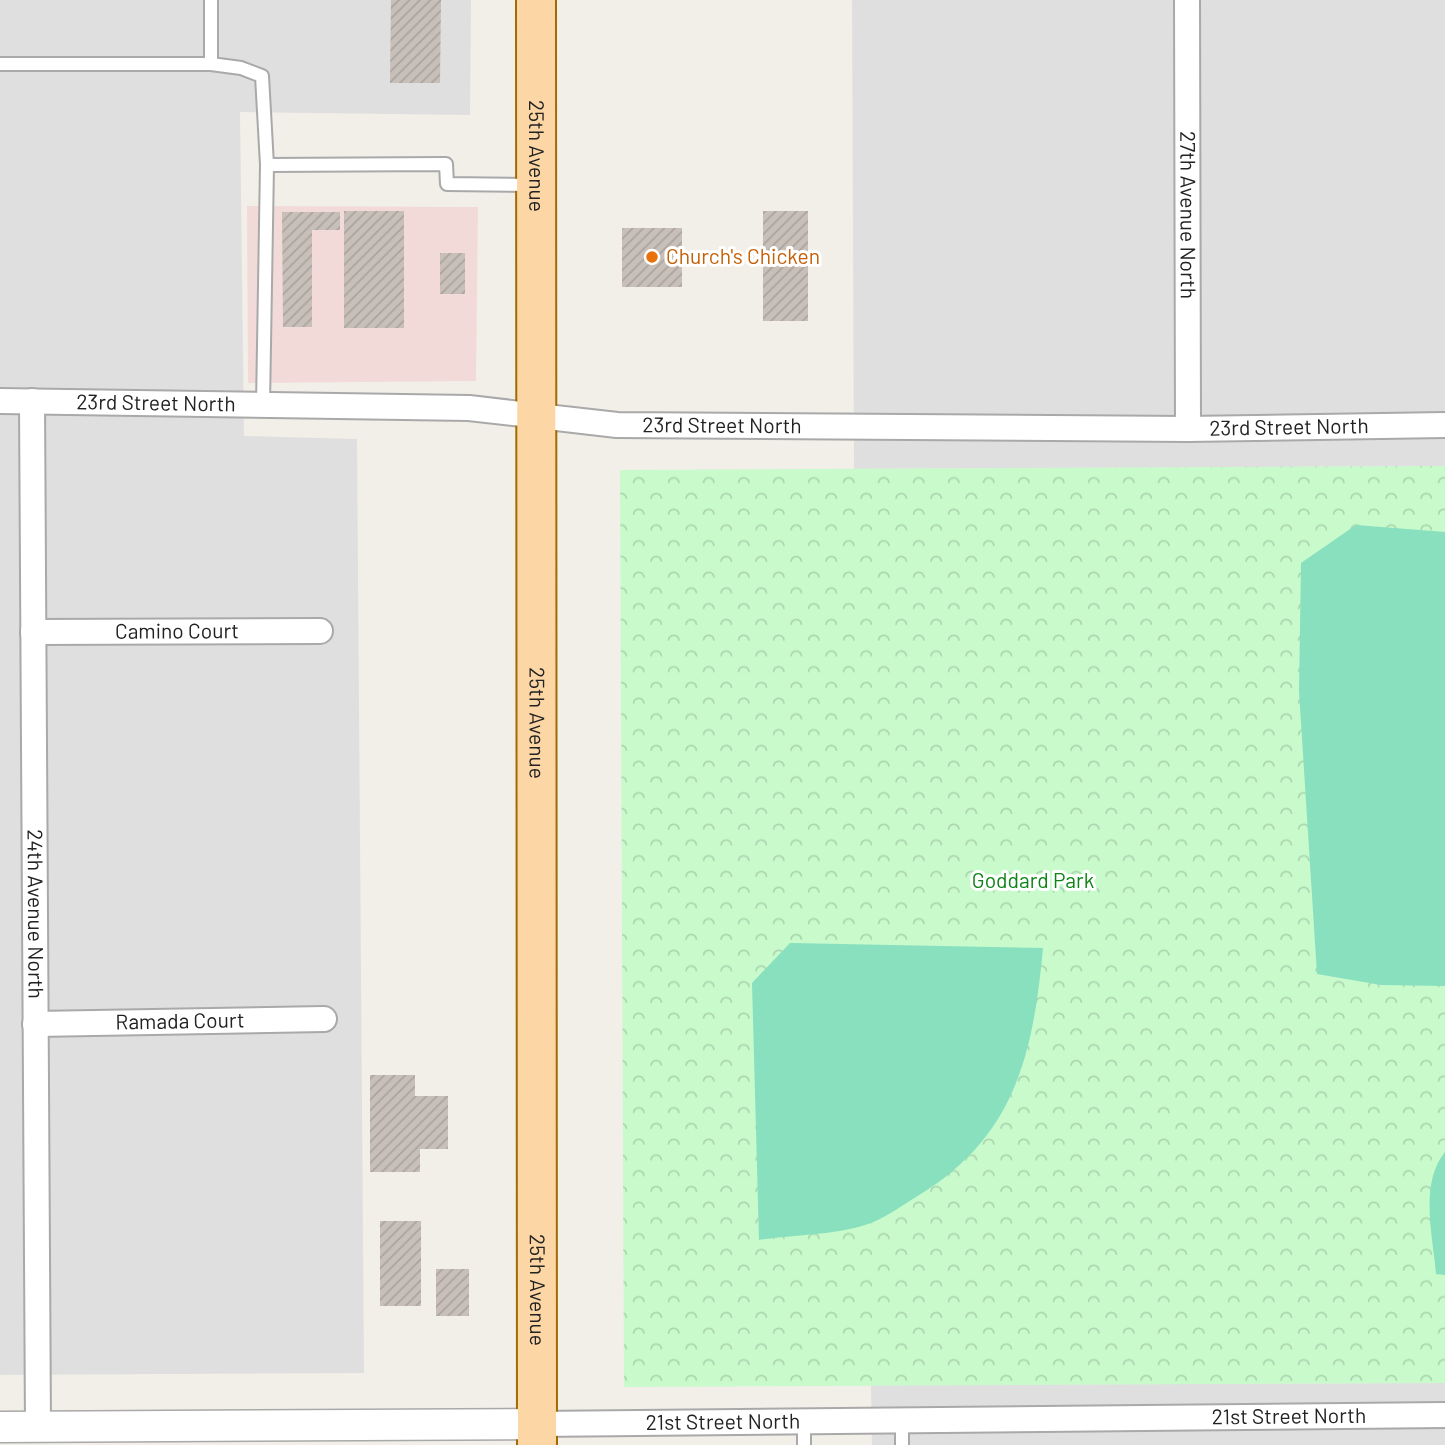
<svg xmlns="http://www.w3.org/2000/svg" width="1445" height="1445" font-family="Barlow,sans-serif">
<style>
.residential{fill:#e0dfdf}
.commercial{fill:#f2dad9}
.park{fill:url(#park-crowns)}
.pitch{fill:#88e0be}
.building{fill:url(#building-hatch)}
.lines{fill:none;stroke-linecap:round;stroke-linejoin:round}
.service-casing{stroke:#a9a9a9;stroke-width:16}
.minor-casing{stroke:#a9a9a9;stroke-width:28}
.tertiary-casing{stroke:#a9a9a9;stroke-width:33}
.primary-casing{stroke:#a06b00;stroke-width:42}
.service{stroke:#fff;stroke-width:12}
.minor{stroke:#fff;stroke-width:24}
.tertiary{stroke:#fff;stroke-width:30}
.primary{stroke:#fcd6a4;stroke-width:38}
.food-dot{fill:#e8710a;stroke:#fff;stroke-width:2.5}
.labels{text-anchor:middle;stroke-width:6;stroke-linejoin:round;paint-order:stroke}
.street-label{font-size:21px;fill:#222;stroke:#fff}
.food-label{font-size:21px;fill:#c56008;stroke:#fff;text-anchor:start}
.park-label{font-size:21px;fill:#0c8416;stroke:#fff}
</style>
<defs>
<pattern id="park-crowns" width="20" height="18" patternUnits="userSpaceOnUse" patternTransform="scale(1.75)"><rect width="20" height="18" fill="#c8facc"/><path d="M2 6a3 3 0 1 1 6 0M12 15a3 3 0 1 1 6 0" fill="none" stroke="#acd6af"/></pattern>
<pattern id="building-hatch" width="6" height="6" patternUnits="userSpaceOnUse" patternTransform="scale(1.75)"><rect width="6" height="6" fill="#c7bfb8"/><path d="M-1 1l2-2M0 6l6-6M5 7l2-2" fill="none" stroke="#aba49e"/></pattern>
</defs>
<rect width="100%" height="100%" fill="#f2efe9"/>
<g class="residential">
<polygon points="0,0 471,0 470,115 240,112 244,436 357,439 364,1373 0,1375"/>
<polygon points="852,0 1445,0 1445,466 854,469"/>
<polygon points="1445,1383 1445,1445 872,1445 871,1385"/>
</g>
<polygon class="commercial" points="247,206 478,207 476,381 248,383"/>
<polygon class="park" points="1445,466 1445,1383 624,1387 620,470"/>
<g class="pitch">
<polygon points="1356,525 1445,532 1445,986 1381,985 1317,974 1299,691 1301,563"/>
<path d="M790,943l253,5c-10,107 -28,190 -127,249 -15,9 -33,23 -51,28 -31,10 -74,10 -106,15l-7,-257z"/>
<path d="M1445,1152v123l-9,-1c-3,-38 -17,-90 9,-122z"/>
</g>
<g class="building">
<polygon points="391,0 441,0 440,83 390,83"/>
<rect x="344" y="211" width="60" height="117"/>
<rect x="763" y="211" width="45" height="110"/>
<polygon points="282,212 340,212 340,230 312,230 312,327 283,327"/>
<rect x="622" y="228" width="60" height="59"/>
<rect x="440" y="253" width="25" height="41"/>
<polygon points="370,1075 415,1075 415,1096 448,1096 448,1149 420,1149 420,1172 370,1172"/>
<rect x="380" y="1221" width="41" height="85"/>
<rect x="436" y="1269" width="33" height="47"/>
</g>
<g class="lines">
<g class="service-casing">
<g id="service">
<polyline points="211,0 211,64"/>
<polyline points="0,64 211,64 241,68 262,76 267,165 263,405"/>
<polyline points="267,165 446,164 447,184 533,185"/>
<polyline points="902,1420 902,1445"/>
<polyline points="804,1421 804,1445"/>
</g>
</g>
<g class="minor-casing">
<g id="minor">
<path id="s1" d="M1187,0l1,429"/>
<path id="s2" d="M0,401l469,7 148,17 571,4 257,-4"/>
<path id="s3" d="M32,401l6,1026"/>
<path id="s4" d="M33,632l287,-1"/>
<path id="s5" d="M35,1024l289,-5"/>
<path id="s6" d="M537,1424l908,-9"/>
</g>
</g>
<g class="tertiary-casing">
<polyline id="tertiary" points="0,1427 537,1424"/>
</g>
<g class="primary-casing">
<g id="primary">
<path id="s7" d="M536,0l1,1445"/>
</g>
</g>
<use href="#service" class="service"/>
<use href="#minor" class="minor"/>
<use href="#tertiary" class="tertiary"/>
<use href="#primary" class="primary"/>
</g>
<circle class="food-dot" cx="652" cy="257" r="7"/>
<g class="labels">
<g class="street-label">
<text dy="7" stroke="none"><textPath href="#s7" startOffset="156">25th Avenue</textPath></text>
<text dy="7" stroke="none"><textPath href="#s1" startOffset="215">27th Avenue North</textPath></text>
<text dy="7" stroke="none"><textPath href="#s2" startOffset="156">23rd Street North</textPath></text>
<text dy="7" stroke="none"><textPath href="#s2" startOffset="723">23rd Street North</textPath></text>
<text dy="7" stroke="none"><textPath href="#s2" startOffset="1290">23rd Street North</textPath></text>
<text dy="7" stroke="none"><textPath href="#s4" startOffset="144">Camino Court</textPath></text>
<text dy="7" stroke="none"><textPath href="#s7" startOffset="723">25th Avenue</textPath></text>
<text dy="7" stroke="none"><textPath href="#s3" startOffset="513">24th Avenue North</textPath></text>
<text dy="7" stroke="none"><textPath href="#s5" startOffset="145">Ramada Court</textPath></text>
<text dy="7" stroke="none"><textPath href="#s7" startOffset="1290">25th Avenue</textPath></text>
<text dy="7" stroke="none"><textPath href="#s6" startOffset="752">21st Street North</textPath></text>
<text dy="7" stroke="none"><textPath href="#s6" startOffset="186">21st Street North</textPath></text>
</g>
<g class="food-label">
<text x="666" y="264">Church's Chicken</text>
</g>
<g class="park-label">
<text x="1033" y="888">Goddard Park</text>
</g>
</g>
</svg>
